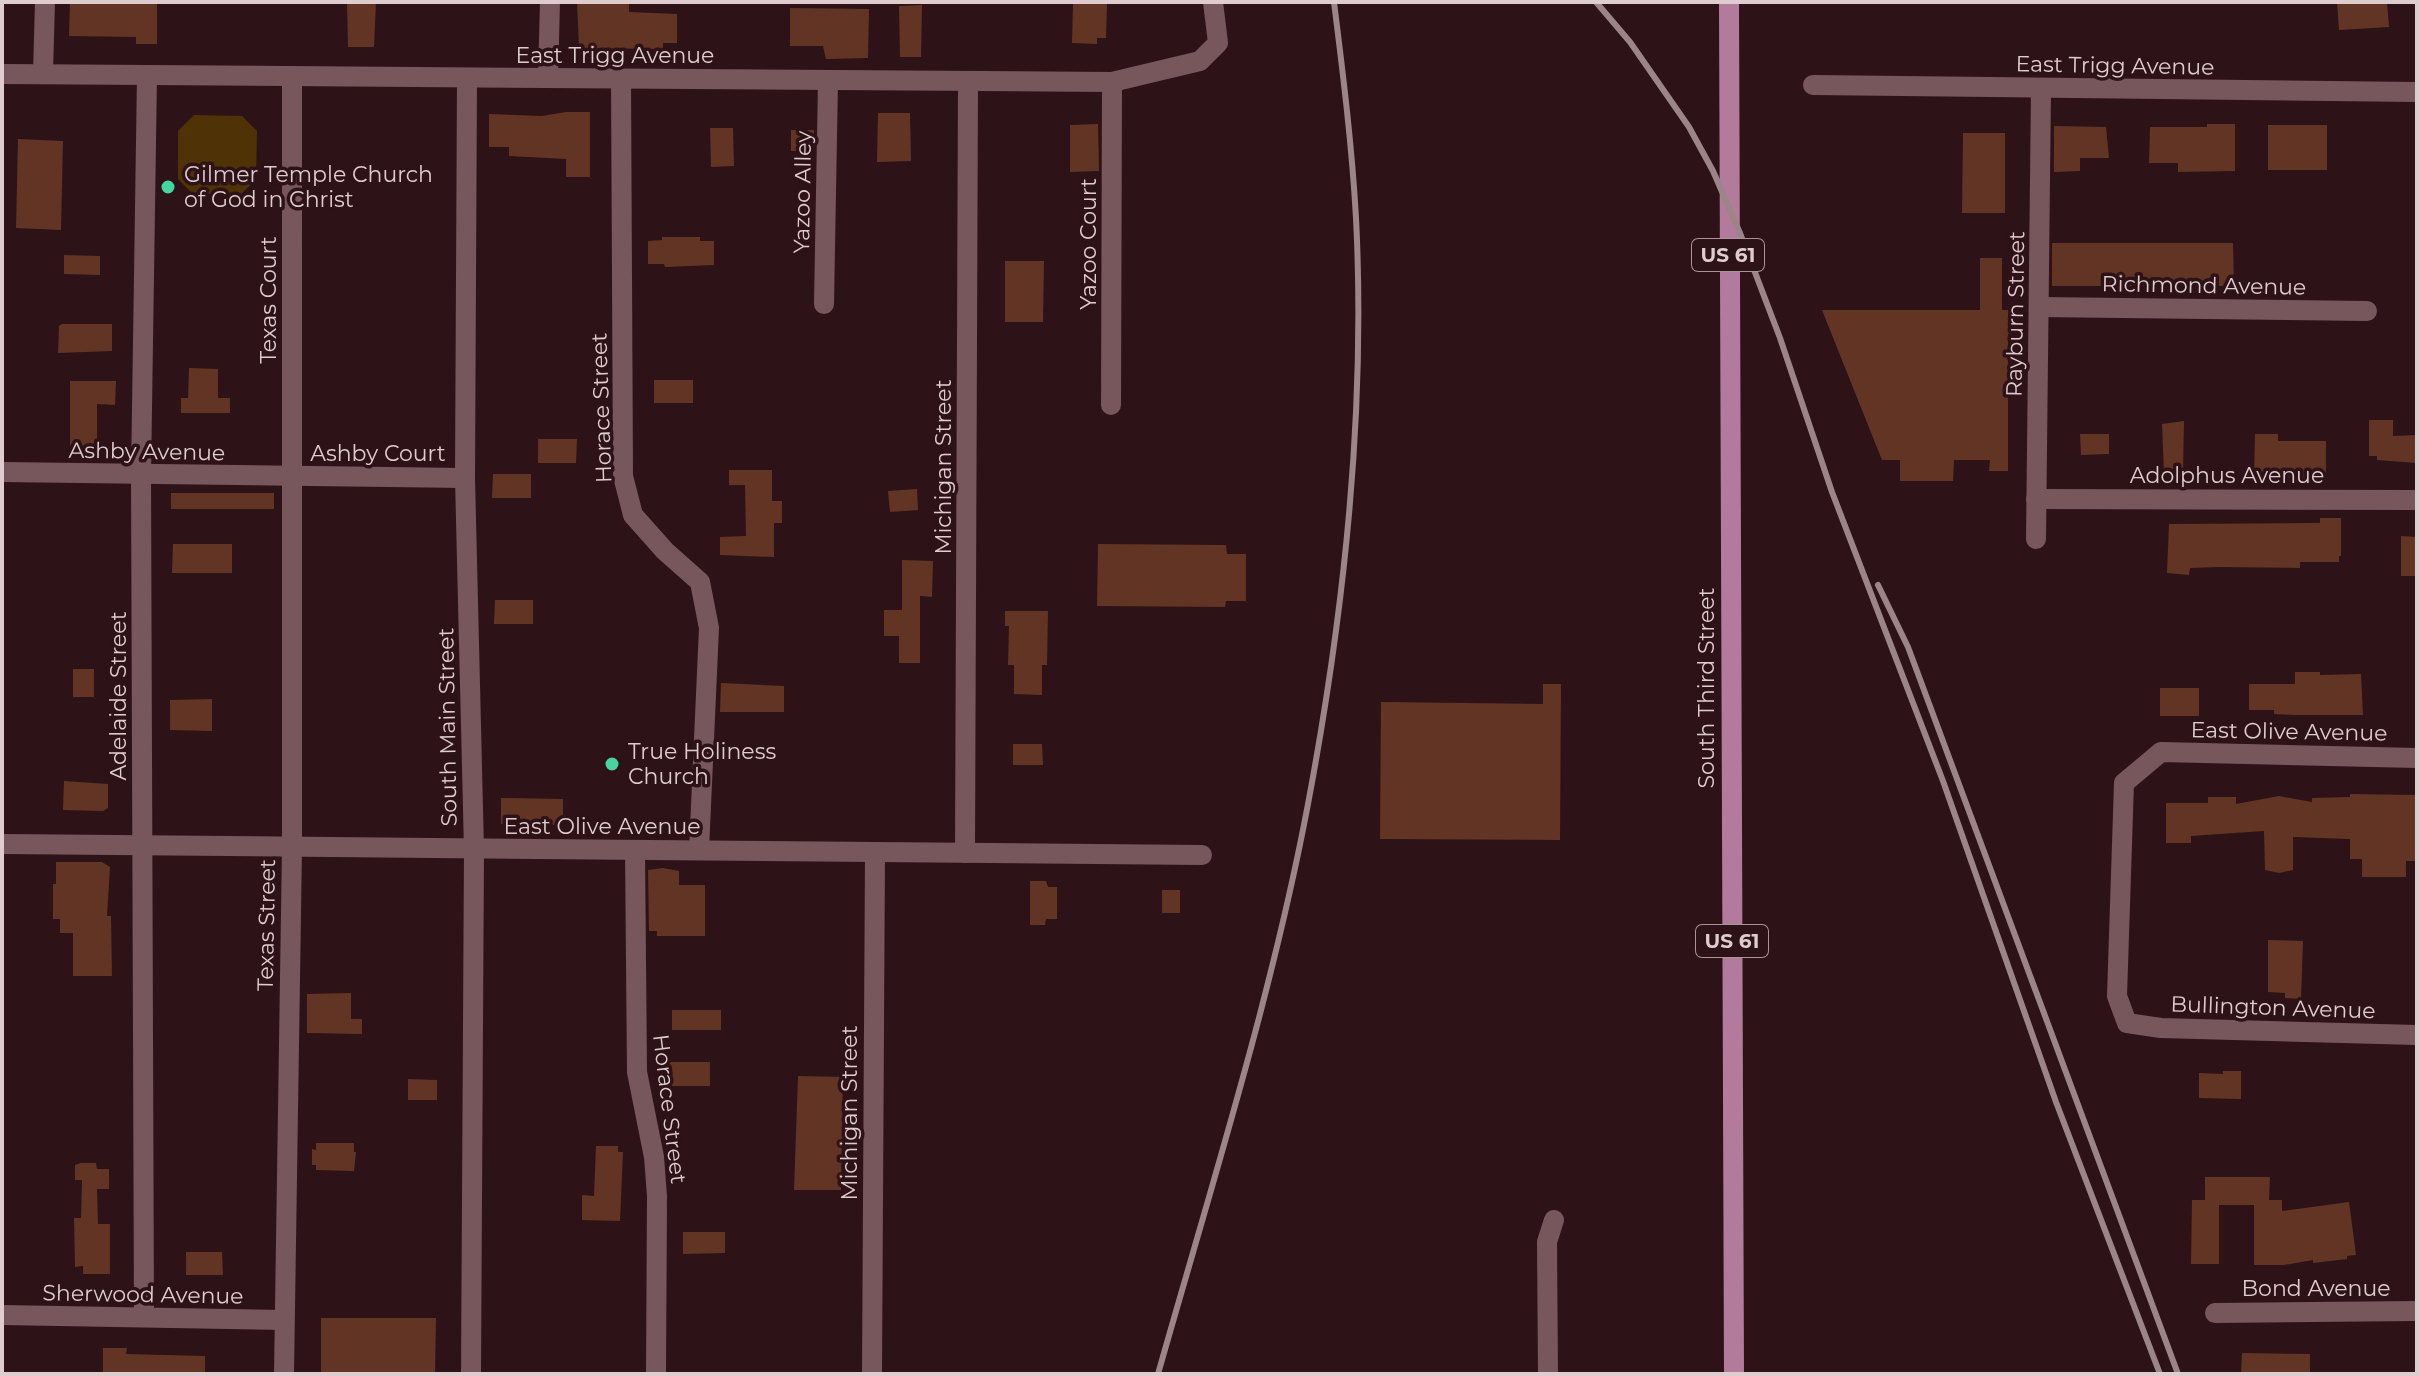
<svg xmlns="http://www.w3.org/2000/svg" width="2419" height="1376" font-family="Montserrat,sans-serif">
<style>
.green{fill:#4f3206}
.building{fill:#623424}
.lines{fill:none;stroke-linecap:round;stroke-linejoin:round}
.minor{stroke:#77575c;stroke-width:20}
.tertiary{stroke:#77575c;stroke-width:20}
.primary{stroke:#b27b9b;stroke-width:20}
.rail{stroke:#9b8588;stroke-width:6}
.poi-dot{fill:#47d49e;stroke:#2d1318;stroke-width:3}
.labels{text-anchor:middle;stroke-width:7;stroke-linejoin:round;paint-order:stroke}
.shield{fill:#2d1318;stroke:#aa9497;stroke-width:2}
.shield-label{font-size:20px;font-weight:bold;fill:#dfccce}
.street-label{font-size:22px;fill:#dfccce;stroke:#2d1318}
.poi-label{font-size:22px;fill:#dfccce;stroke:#2d1318;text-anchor:start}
</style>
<rect width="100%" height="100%" fill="#2d1318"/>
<polygon class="green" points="194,115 242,116 257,131 256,180 241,194 193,194 178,179 178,131"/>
<g class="building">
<polygon points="70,2 157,2 157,44 136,44 136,37 69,36"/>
<polygon points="347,2 376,2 374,47 348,47"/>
<polygon points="577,2 629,2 629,12 677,14 677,43 663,43 663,49 579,48"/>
<polygon points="2337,2 2387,2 2389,27 2339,30"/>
<polygon points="1073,3 1107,3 1106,38 1097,38 1097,44 1072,43"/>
<polygon points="922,5 921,57 900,57 899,6"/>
<polygon points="790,8 869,9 868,58 826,59 823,46 790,46"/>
<polygon points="566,112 590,112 590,177 566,177 566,159 509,156 509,147 489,147 489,114 542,116"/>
<polygon points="878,113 910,113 911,161 877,162"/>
<polygon points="1098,124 1099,171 1070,172 1070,125"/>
<polygon points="2207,124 2235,124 2235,171 2178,172 2178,163 2149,163 2150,127 2207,127"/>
<rect x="2268" y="125" width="59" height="45"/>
<polygon points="2054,126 2106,127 2109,158 2080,158 2080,171 2054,172"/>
<polygon points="710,128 733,128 734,166 711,167"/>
<rect x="791" y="130" width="23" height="21"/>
<polygon points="1963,133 2005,133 2005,213 1962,213"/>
<polygon points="18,139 63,141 61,230 16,228"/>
<polygon points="662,237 700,237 700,241 714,241 714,265 665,267 664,264 648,264 648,241 662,240"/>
<polygon points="2052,243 2233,243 2234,286 2052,286"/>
<polygon points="64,255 100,256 100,275 64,274"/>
<polygon points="1980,258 2002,258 2002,310 2010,310 2013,334 2008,334 2008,471 1989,471 1990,460 1954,460 1953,481 1900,481 1900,460 1882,460 1822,310 1980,310"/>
<polygon points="1005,261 1044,261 1043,322 1005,322"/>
<polygon points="62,324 112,324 112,351 58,353 59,326"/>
<polygon points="189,368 218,369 218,398 230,398 230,413 181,413 181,398 188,398"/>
<rect x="654" y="380" width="39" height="23"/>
<polygon points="70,381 116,381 115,405 97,404 97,450 95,454 71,454 70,449"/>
<polygon points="2369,420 2393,420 2393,436 2417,435 2417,463 2377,460 2377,456 2369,456"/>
<polygon points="2184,421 2183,473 2164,473 2162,424"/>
<polygon points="2080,434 2109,434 2109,454 2081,455"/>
<polygon points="2255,434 2278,434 2278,441 2326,441 2326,478 2254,478"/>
<polygon points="538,439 577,439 576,463 538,463"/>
<polygon points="729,470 772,470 772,501 782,501 782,523 774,523 774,557 720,555 720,537 746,536 745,485 729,485"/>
<polygon points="493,474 531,474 531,498 492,498"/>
<polygon points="917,489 918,510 890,512 888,491"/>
<rect x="171" y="493" width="103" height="16"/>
<polygon points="2320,518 2341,518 2341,556 2339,556 2339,562 2300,562 2300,568 2218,567 2190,568 2189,575 2167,573 2169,524 2320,523"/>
<polygon points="2401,536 2417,537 2417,576 2401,576"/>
<polygon points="173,544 232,544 232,573 172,573"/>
<polygon points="1098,544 1226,545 1227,554 1246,554 1246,601 1226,601 1225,607 1097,606"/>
<polygon points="902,560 933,561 932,597 920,596 920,663 899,663 899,636 884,636 884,610 902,610"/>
<polygon points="495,600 533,600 533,624 494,624"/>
<polygon points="1005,611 1048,611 1047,665 1042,665 1042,695 1014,694 1014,665 1008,665 1009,626 1005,626"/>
<rect x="73" y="669" width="21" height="28"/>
<polygon points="2295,672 2320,672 2320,675 2361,674 2363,715 2294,715 2274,714 2274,710 2249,710 2249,684 2295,684"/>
<polygon points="721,683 784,686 784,712 720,712"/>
<polygon points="1543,684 1561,684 1560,840 1380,839 1381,702 1543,704"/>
<rect x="2160" y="688" width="39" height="28"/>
<polygon points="212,699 212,731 170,730 170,700"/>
<polygon points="1013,744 1042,744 1043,765 1013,765"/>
<polygon points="64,781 108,784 108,808 103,811 63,810"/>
<polygon points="2350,794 2417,795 2417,861 2406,861 2406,877 2362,877 2362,859 2350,859 2350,839 2293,837 2293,870 2279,873 2265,870 2264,831 2191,836 2191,843 2166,843 2166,803 2208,803 2208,797 2236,797 2236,804 2279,796 2312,802 2312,798 2350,797"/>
<polygon points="501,798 563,799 563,825 501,824"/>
<polygon points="56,862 102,862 110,867 107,916 111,916 112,976 73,976 73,933 60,933 60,919 53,919 53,884 56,884"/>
<polygon points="663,868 679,871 679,885 705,885 705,936 657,936 657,931 649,931 648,870"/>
<polygon points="1030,881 1046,881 1048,887 1057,887 1057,919 1046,919 1045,925 1030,925"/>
<rect x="1162" y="890" width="18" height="23"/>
<polygon points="2268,940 2303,941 2301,999 2285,998 2285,993 2268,992"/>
<polygon points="351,993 351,1019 362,1019 362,1034 307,1033 307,994"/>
<rect x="672" y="1010" width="49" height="20"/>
<rect x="664" y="1062" width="46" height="24"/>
<polygon points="2223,1071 2241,1071 2241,1099 2199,1098 2199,1073 2223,1074"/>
<polygon points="798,1076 843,1077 841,1190 794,1190"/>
<polygon points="408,1079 437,1080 437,1100 408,1100"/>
<polygon points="316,1143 354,1143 354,1152 356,1152 354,1171 316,1170 316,1165 312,1165 312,1149 316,1150"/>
<polygon points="596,1146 618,1146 618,1152 623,1152 620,1221 582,1220 582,1195 594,1196"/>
<polygon points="81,1163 96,1163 97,1169 109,1169 109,1189 97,1189 98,1224 110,1224 110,1274 83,1274 83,1266 75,1267 74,1218 81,1218 82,1180 75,1180 75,1165"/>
<polygon points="2205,1177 2270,1177 2269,1200 2282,1200 2282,1211 2349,1202 2356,1255 2347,1256 2347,1259 2313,1263 2313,1260 2284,1265 2254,1265 2254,1205 2219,1205 2219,1264 2191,1264 2192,1200 2205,1200"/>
<polygon points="683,1232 725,1232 725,1253 683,1254"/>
<polygon points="186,1252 222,1252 223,1275 186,1275"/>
<polygon points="321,1318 436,1318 435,1374 321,1374"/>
<polygon points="103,1348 127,1348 126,1354 205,1356 205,1374 103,1374"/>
<polygon points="2242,1353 2310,1354 2310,1374 2241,1374"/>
</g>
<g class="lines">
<g class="minor">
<polyline points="43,73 45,2"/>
<polyline points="2,74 1112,82 1200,61 1218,43 1213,2"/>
<polyline points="467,78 465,478 474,850 471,1374"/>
<polyline points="548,78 550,2"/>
<polyline points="621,79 623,476 633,515 665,551 700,582 709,628 699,850"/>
<polyline points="824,304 828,81"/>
<polyline points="2039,307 2367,311"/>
<polyline points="1111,405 1112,82"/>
<polyline points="2,472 465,478"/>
<polyline points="2036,499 2417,500"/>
<polyline points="2036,539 2041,89"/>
<polyline points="2417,758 2161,752 2124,783 2117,996 2127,1023 2161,1028 2417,1035"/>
<polyline points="2,844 1202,855"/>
<polyline points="635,850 637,1072 654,1157 657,1196 656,1374"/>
<polyline points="965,853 968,82"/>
<polyline points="2215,1313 2417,1311"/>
<polyline points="2,1315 284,1320"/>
<polyline points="144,1317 141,475 147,75"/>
<polyline points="284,1374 292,847 292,76"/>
<polyline points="872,1374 875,853"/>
<polyline points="1548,1374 1547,1242 1554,1220"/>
</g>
<polyline class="tertiary" points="1813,85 2417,92"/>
<polyline class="primary" points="1729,2 1734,1374"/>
<g class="rail">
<polyline points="1596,2 1630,42 1689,127 1713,171 1740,233 1780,338 1832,492 1943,781 2056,1102 2160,1374"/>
<polyline points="1878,585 1908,647 2178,1374"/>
<path d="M1158,1374c53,-187 114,-379 150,-570 36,-191 58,-391 48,-586 -4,-72 -13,-144 -22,-216"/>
</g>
</g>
<g class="poi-dot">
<circle cx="168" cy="187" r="8"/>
<circle cx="612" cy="764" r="8"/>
</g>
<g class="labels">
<g class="shield">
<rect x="1692" y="239" width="72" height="32" rx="6"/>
<rect x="1696" y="925" width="72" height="32" rx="6"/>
</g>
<g class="shield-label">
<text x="1728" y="262">US 61</text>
<text x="1732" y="948">US 61</text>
</g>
<g class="street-label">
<text x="615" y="63">East Trigg Avenue</text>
<text transform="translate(2115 65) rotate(1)" y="8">East Trigg Avenue</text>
<text transform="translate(802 192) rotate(-89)" y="8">Yazoo Alley</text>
<text transform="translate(1088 244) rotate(-90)" y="8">Yazoo Court</text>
<text transform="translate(2204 285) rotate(1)" y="8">Richmond Avenue</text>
<text transform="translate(268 300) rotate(-90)" y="8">Texas Court</text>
<text transform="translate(2015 314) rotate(-89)" y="8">Rayburn Street</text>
<text transform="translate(601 408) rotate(-92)" y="8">Horace Street</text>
<text transform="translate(147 451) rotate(1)" y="8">Ashby Avenue</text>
<text x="378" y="461">Ashby Court</text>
<text transform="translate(943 467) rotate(-90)" y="8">Michigan Street</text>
<text x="2227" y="483">Adolphus Avenue</text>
<text transform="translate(1706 688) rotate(-90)" y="8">South Third Street</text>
<text transform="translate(118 696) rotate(-90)" y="8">Adelaide Street</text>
<text transform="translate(447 727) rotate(-91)" y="8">South Main Street</text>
<text transform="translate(2289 731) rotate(1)" y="8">East Olive Avenue</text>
<text x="602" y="834">East Olive Avenue</text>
<text transform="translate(266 925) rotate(-89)" y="8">Texas Street</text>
<text transform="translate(2273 1007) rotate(2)" y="8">Bullington Avenue</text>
<text transform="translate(670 1109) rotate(83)" y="8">Horace Street</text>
<text transform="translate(849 1113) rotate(-90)" y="8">Michigan Street</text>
<text x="2316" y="1296">Bond Avenue</text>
<text transform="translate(143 1294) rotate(1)" y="8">Sherwood Avenue</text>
</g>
<g class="poi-label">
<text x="184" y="182">Gilmer Temple Church<tspan x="184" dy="25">of God in Christ</tspan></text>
<text x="628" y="759">True Holiness<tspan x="628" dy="25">Church</tspan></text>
</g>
</g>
<rect width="2419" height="1376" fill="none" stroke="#dfccce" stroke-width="8"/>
</svg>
